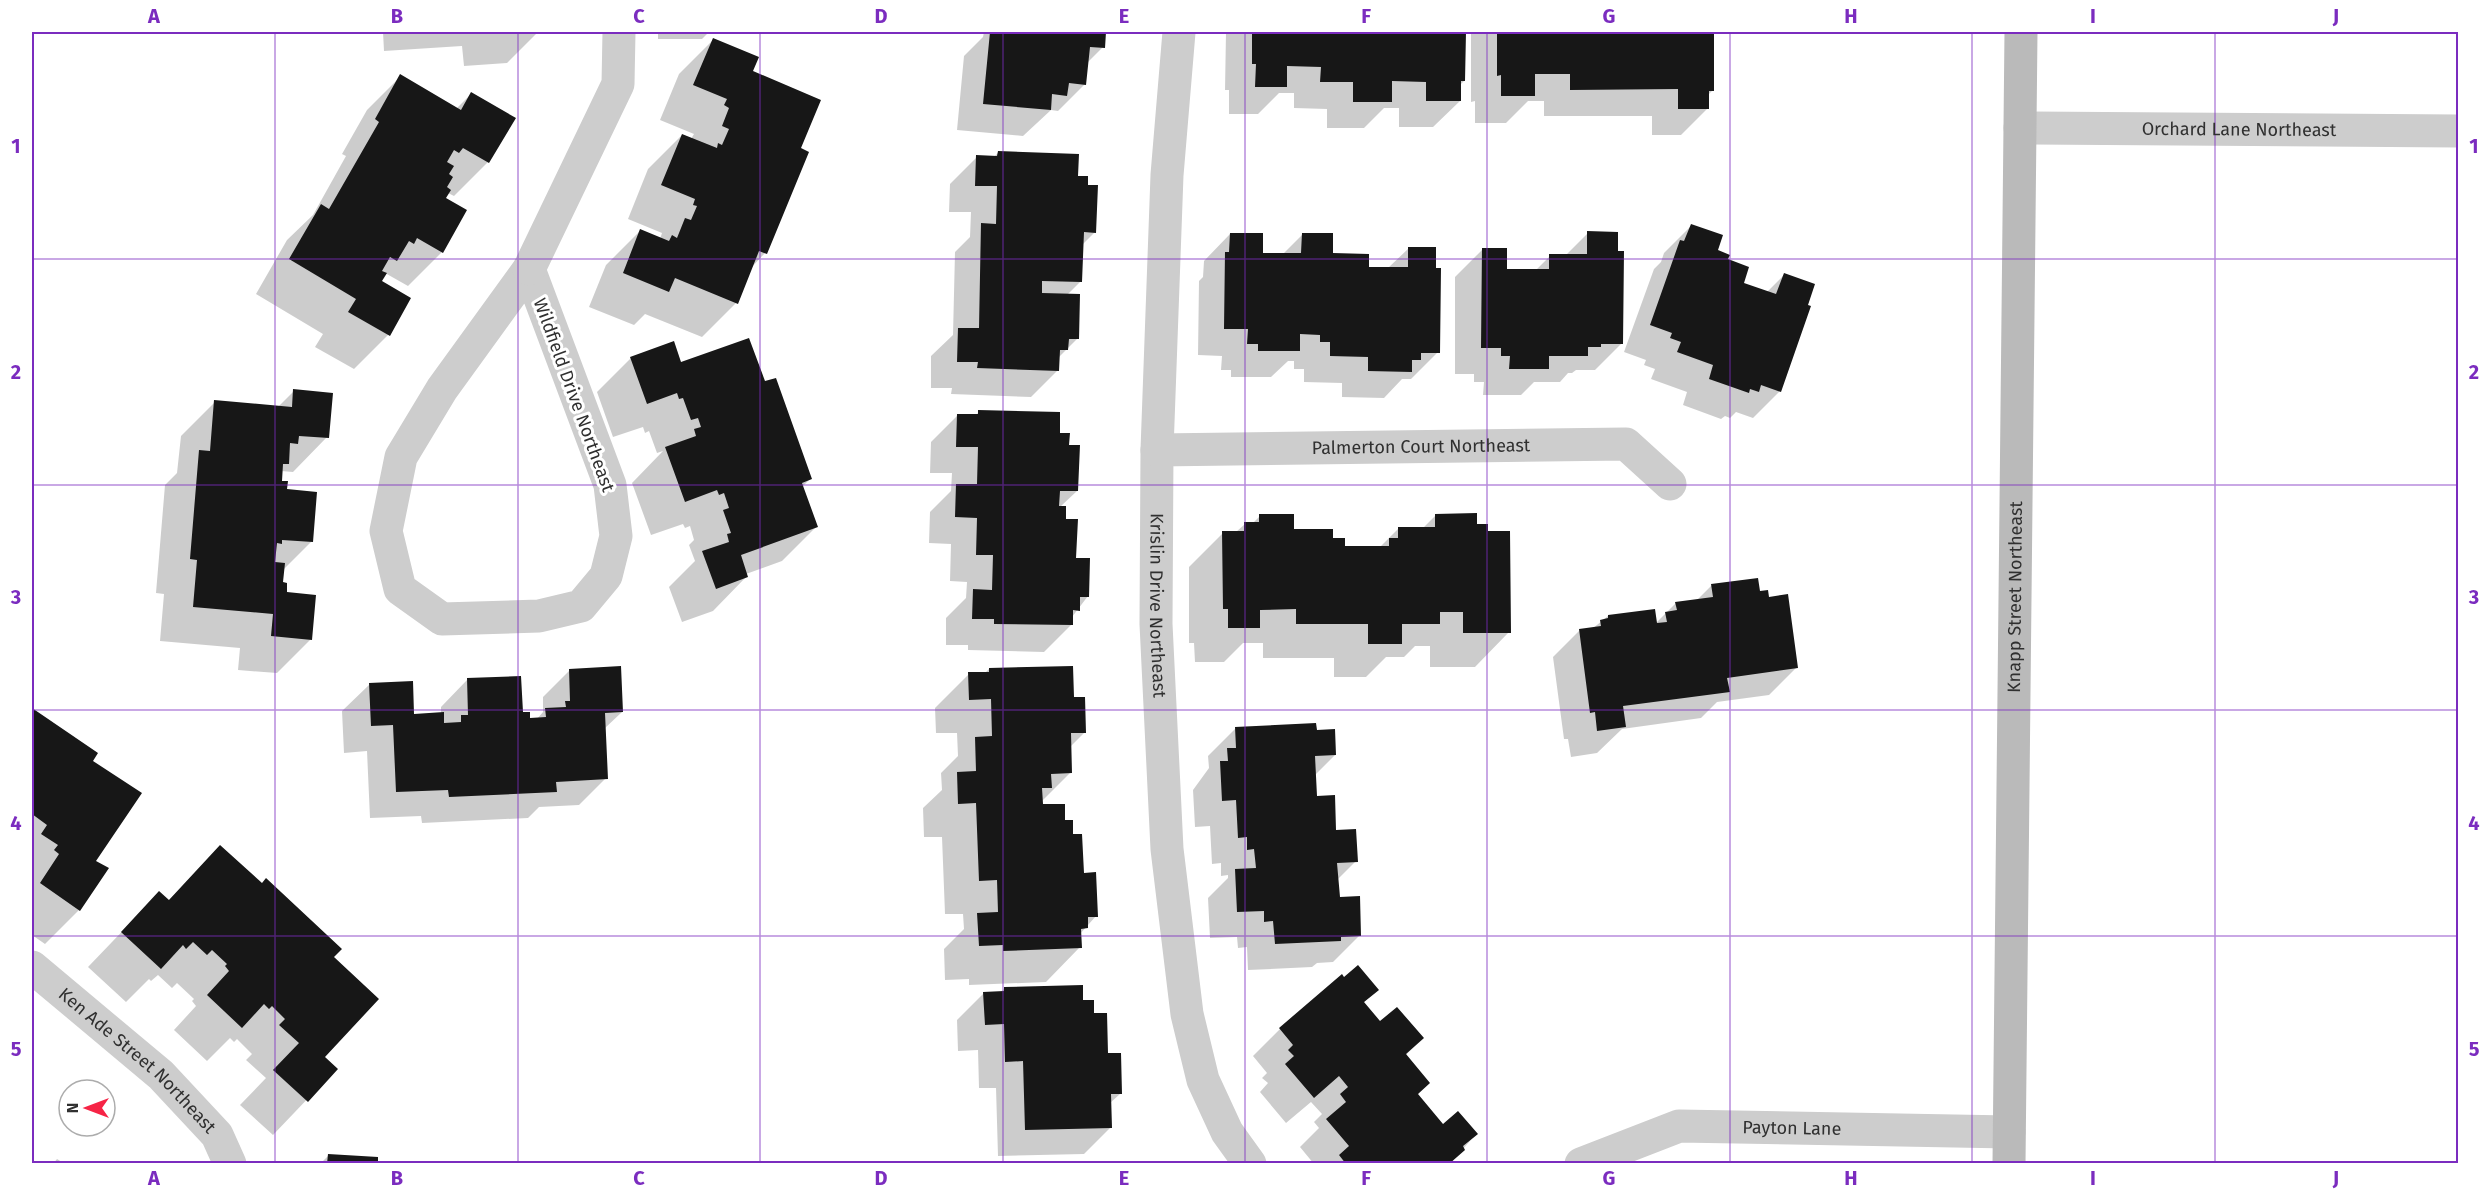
<svg xmlns="http://www.w3.org/2000/svg" width="2490" height="1195" font-family="'Fira Sans',sans-serif">
<style>
.shadow{fill:#0003}
.building{fill:#171717}
.lines{fill:none;stroke-linecap:round;stroke-linejoin:round}
.street{stroke:#cdcdcd;stroke-width:33}
.secondary{stroke:#bababa;stroke-width:33}
.grid{fill:none;stroke:#7b2cbf;stroke-width:1.5;stroke-opacity:0.55}
.labels{text-anchor:middle;stroke-width:6;stroke-linejoin:round;paint-order:stroke}
.street-label{font-size:18px;fill:#303030;stroke:#fff}
.neatline{fill:none;stroke:#7b2cbf;stroke-width:2}
.grid-label{font-size:20px;text-anchor:middle;font-weight:bold;fill:#7b2cbf}
</style>
<rect width="100%" height="100%" fill="#fff"/>
<g class="shadow">
<polygon points="383,32 538,32 507,63 464,66 462,46 384,51"/>
<polygon points="658,32 709,32 702,39 658,39"/>
<polygon points="984,32 1105,32 1103,47 1087,63 1085,84 1058,111 1051,110 1023,136 957,130 964,56 983,37"/>
<polygon points="1226,32 1465,32 1464,81 1460,85 1460,101 1433,127 1399,127 1399,108 1384,108 1364,128 1327,128 1327,109 1294,108 1294,93 1279,93 1258,114 1229,114 1229,90 1225,90"/>
<polygon points="1471,32 1712,32 1712,91 1708,95 1708,108 1681,135 1652,135 1652,116 1544,116 1544,101 1528,101 1506,123 1475,123 1475,101 1471,102"/>
<polygon points="713,40 751,72 765,253 751,268 736,303 702,337 645,314 634,325 589,307 606,265 640,231 660,239 662,233 628,219 648,169 682,135 691,139 694,134 660,120 679,74"/>
<polygon points="401,76 456,109 471,94 488,162 454,196 448,193 444,198 442,252 408,286 385,273 380,282 409,299 388,335 354,369 315,347 323,334 256,294 287,240 313,215 346,156 342,154 367,110"/>
<polygon points="998,153 1077,177 1095,232 1082,245 1081,281 1067,295 1077,339 1058,358 1058,370 1031,397 951,394 952,388 931,388 931,356 953,335 955,252 970,237 971,212 949,212 950,184 977,157 994,157"/>
<polygon points="1691,226 1726,260 1742,284 1767,292 1784,275 1780,391 1753,418 1736,412 1730,418 1725,416 1721,419 1683,405 1687,392 1651,379 1655,369 1644,365 1646,360 1624,352 1654,269 1661,262 1664,253"/>
<polygon points="1588,233 1622,343 1595,370 1576,370 1572,373 1568,373 1560,382 1534,382 1521,395 1483,395 1484,382 1474,382 1474,374 1455,374 1455,277 1482,250 1506,271 1535,271 1550,256 1565,256"/>
<polygon points="1230,234 1262,255 1282,255 1302,235 1331,255 1368,268 1388,268 1409,248 1438,352 1411,379 1402,379 1384,398 1342,397 1342,383 1304,382 1304,369 1294,369 1294,361 1288,361 1271,377 1231,377 1231,370 1221,370 1222,356 1198,355 1199,281 1203,277 1204,261"/>
<polygon points="631,358 681,364 764,383 810,479 802,487 816,527 782,561 746,574 747,576 713,611 682,622 669,587 695,561 689,545 694,540 690,526 685,528 683,524 651,535 632,483 663,451 657,453 649,431 645,433 643,427 613,437 597,392"/>
<polygon points="294,391 327,437 293,472 281,471 280,482 312,541 283,570 282,584 311,639 277,673 238,670 240,648 160,641 164,594 156,593 165,485 177,473 181,436 215,402 278,407"/>
<polygon points="979,412 1058,434 1068,447 1077,491 1060,507 1088,596 1072,617 1071,625 1044,652 968,650 968,645 946,645 946,618 966,598 967,582 950,581 951,544 929,543 930,512 951,491 952,473 930,473 931,442 958,415 975,416"/>
<polygon points="1436,515 1475,525 1509,632 1475,667 1430,667 1430,646 1415,646 1404,657 1386,657 1366,677 1334,677 1334,658 1263,658 1263,643 1243,643 1224,662 1195,662 1194,643 1189,643 1189,567 1223,533 1236,532 1245,524 1252,524 1260,516 1293,531 1331,539 1343,548 1379,548 1398,529 1422,529"/>
<polygon points="1757,580 1759,593 1796,668 1769,695 1717,702 1701,718 1622,729 1597,753 1571,757 1568,739 1564,739 1553,657 1580,630 1592,629 1608,616 1656,623 1676,603 1697,600 1711,586"/>
<polygon points="989,669 1073,699 1085,732 1070,747 1071,772 1041,802 1042,806 1064,822 1071,836 1096,916 1080,934 1080,947 1046,982 969,985 969,979 945,980 944,949 964,929 963,914 945,914 942,837 924,837 923,808 942,790 941,773 958,756 957,733 936,733 935,708 969,674 985,673"/>
<polygon points="570,670 622,712 604,729 606,778 579,805 539,807 528,818 422,823 421,816 370,818 367,751 344,753 342,711 369,685 413,716 441,714 441,707 467,680 528,720 537,719 543,712 543,697"/>
<polygon points="32,710 96,754 91,761 94,861 79,910 45,944 32,935"/>
<polygon points="1235,729 1315,731 1335,755 1315,775 1316,798 1335,831 1356,861 1337,880 1338,898 1360,935 1333,962 1317,963 1312,967 1248,970 1247,947 1238,948 1237,937 1210,938 1208,898 1228,878 1228,875 1221,876 1221,863 1212,864 1210,826 1195,827 1193,790 1209,768 1208,756"/>
<polygon points="220,847 332,957 323,1057 336,1069 273,1135 240,1105 266,1078 246,1060 252,1054 237,1039 234,1042 230,1038 207,1061 174,1030 196,1006 192,1001 194,999 177,983 172,988 158,975 151,981 149,979 126,1002 88,967 159,893 168,901"/>
<polygon points="1342,976 1344,979 1377,990 1363,1003 1380,1023 1422,1038 1405,1056 1417,1095 1443,1126 1476,1134 1450,1164 1314,1164 1300,1147 1319,1128 1314,1122 1322,1114 1311,1102 1286,1123 1260,1092 1268,1083 1262,1078 1267,1073 1253,1056 1280,1029"/>
<polygon points="1004,989 1081,1001 1093,1015 1120,1094 1110,1103 1111,1127 1084,1154 998,1156 996,1088 979,1088 978,1050 958,1051 957,1020 984,993 1000,993"/>
<polygon points="329,1155 376,1164 320,1164"/>
<polygon points="57,1159 65,1164 53,1164"/>
</g>
<g class="building">
<polygon points="990,32 1106,32 1105,48 1090,47 1086,85 1069,83 1067,96 1052,94 1051,110 983,104"/>
<polygon points="1252,32 1466,32 1465,81 1461,81 1461,101 1426,101 1426,82 1392,81 1392,102 1353,102 1353,82 1320,82 1321,67 1287,66 1287,87 1255,87 1256,64 1252,64"/>
<polygon points="1497,32 1714,32 1714,91 1709,91 1709,109 1678,109 1678,89 1570,90 1570,74 1535,74 1535,96 1501,96 1501,75 1497,76"/>
<polygon points="713,38 759,57 753,71 821,100 801,148 809,152 767,254 759,251 738,304 675,278 669,292 623,273 640,229 669,241 672,235 677,238 685,218 691,220 697,206 693,205 695,199 661,185 682,134 717,148 718,143 722,145 729,129 722,126 729,108 724,105 727,99 693,85"/>
<polygon points="400,74 461,110 471,92 516,118 489,163 463,148 459,153 454,150 447,162 454,166 449,174 453,177 447,187 451,190 446,198 467,210 443,253 417,238 414,244 409,241 397,261 390,257 382,271 387,273 382,281 411,298 390,336 348,312 356,299 289,259 321,204 329,209 379,122 375,119"/>
<polygon points="998,151 1079,154 1078,176 1088,176 1088,185 1098,185 1096,233 1084,232 1082,282 1042,281 1042,293 1080,294 1079,339 1069,339 1068,350 1060,350 1059,371 977,368 978,362 957,362 958,328 979,328 981,223 996,224 997,186 975,186 976,155 997,156"/>
<polygon points="1691,224 1723,235 1718,250 1730,255 1728,259 1749,267 1744,283 1776,294 1784,273 1815,284 1808,305 1811,306 1781,392 1761,385 1759,392 1750,389 1749,393 1709,379 1713,365 1677,352 1681,342 1670,338 1672,333 1650,325 1680,240 1684,241"/>
<polygon points="1587,231 1618,232 1618,251 1624,251 1623,344 1601,344 1601,347 1588,347 1588,356 1549,356 1549,369 1509,369 1510,356 1501,356 1501,348 1481,348 1482,248 1507,248 1507,269 1549,269 1549,254 1587,254"/>
<polygon points="1230,233 1263,233 1263,253 1301,253 1302,233 1333,233 1333,253 1369,254 1369,267 1408,267 1408,247 1436,247 1436,268 1441,268 1440,353 1421,353 1421,360 1412,360 1412,372 1368,371 1368,357 1330,356 1330,342 1320,342 1320,335 1300,334 1300,351 1258,351 1258,344 1247,344 1248,329 1224,329 1225,252 1229,252"/>
<polygon points="749,338 765,381 776,378 812,479 802,483 818,527 741,555 748,577 716,589 702,551 729,542 727,534 731,533 723,510 729,508 724,493 719,495 717,490 685,502 665,447 696,436 694,429 701,427 698,418 691,420 683,398 679,399 677,393 647,404 630,357 674,341 681,362"/>
<polygon points="293,389 333,393 329,438 299,436 298,444 290,443 289,464 283,464 282,481 288,481 287,489 317,492 313,542 282,540 282,544 277,543 275,562 285,563 283,582 287,583 287,592 316,595 312,640 271,636 273,614 193,607 197,560 190,559 199,450 210,451 214,400 292,407"/>
<polygon points="978,410 1060,412 1060,433 1070,433 1069,445 1080,445 1078,491 1060,491 1059,506 1066,506 1066,519 1078,519 1076,558 1090,558 1089,597 1080,597 1080,611 1073,610 1073,625 994,624 994,619 972,619 973,589 992,590 993,555 976,555 977,518 955,517 956,484 977,484 978,447 956,447 957,414 978,414"/>
<polygon points="1477,513 1477,524 1488,524 1488,531 1510,531 1511,633 1463,633 1463,612 1440,612 1440,624 1402,624 1402,644 1368,644 1368,624 1296,624 1296,609 1260,610 1260,628 1228,628 1228,609 1223,609 1222,531 1244,531 1244,522 1259,522 1259,514 1294,514 1294,529 1333,529 1333,538 1345,538 1345,546 1389,546 1389,538 1398,538 1398,527 1435,527 1435,514"/>
<polygon points="1758,578 1760,591 1768,590 1769,597 1788,594 1798,668 1727,678 1730,692 1623,706 1626,727 1597,731 1595,712 1590,713 1579,629 1601,626 1600,620 1608,618 1608,615 1655,609 1657,623 1667,622 1665,612 1677,610 1675,602 1713,597 1711,584"/>
<polygon points="621,666 623,712 605,713 608,779 556,782 557,792 449,797 448,790 396,792 393,725 371,726 369,683 413,681 414,714 444,712 444,723 461,722 461,715 468,715 467,678 521,676 523,712 530,712 530,718 546,717 545,708 566,707 565,701 570,701 569,669"/>
<polygon points="1073,666 1074,697 1085,697 1086,733 1071,733 1072,773 1051,774 1052,788 1042,788 1043,804 1065,804 1065,820 1073,820 1073,834 1082,834 1084,873 1096,872 1098,917 1088,917 1088,928 1081,929 1082,948 1003,951 1003,945 979,946 977,913 998,912 997,880 979,881 976,803 958,804 957,772 976,771 975,737 992,736 991,699 969,700 968,672 989,672 989,668"/>
<polygon points="32,708 98,753 93,761 142,793 96,861 109,868 80,911 40,883 59,854 54,850 58,845 41,834 47,825 32,814"/>
<polygon points="1316,723 1317,730 1335,729 1336,755 1315,756 1317,796 1335,795 1336,830 1356,829 1358,862 1337,863 1340,897 1360,896 1361,936 1341,937 1341,941 1275,944 1273,921 1264,922 1264,911 1237,912 1235,869 1256,868 1254,849 1247,850 1247,837 1238,838 1236,800 1222,801 1220,761 1228,761 1227,748 1236,748 1235,727"/>
<polygon points="220,845 262,883 266,878 342,949 334,957 379,999 325,1057 338,1069 308,1102 273,1070 299,1043 279,1025 285,1019 272,1006 269,1009 264,1004 242,1028 207,995 229,971 225,966 227,964 212,950 207,955 193,942 186,949 183,945 161,969 121,932 159,891 169,900"/>
<polygon points="1358,965 1379,990 1364,1002 1380,1021 1397,1007 1424,1038 1406,1054 1430,1083 1418,1094 1443,1124 1458,1111 1478,1134 1463,1146 1465,1150 1449,1164 1346,1164 1339,1155 1349,1146 1326,1119 1346,1102 1340,1094 1348,1087 1339,1076 1314,1098 1285,1064 1294,1056 1288,1050 1293,1045 1279,1028 1342,974 1344,977"/>
<polygon points="1083,985 1083,1000 1094,1000 1094,1013 1107,1013 1108,1053 1121,1053 1122,1094 1111,1094 1112,1128 1025,1130 1023,1061 1005,1062 1004,1024 985,1025 983,992 1004,991 1004,987"/>
<polygon points="328,1154 378,1157 378,1164 327,1164"/>
</g>
<g class="lines">
<g class="street">
<path id="s1" d="M1179,32l-12,143 -10,275 -1,174 11,225 20,165 16,66 24,52 23,32"/>
<path id="s2" d="M2020,128l438,3"/>
<polygon points="529,269 610,485 616,536 606,576 581,606 539,616 442,619 400,589 386,531 401,457 442,389"/>
<polyline points="529,269 618,84 619,32"/>
<path id="s3" d="M1157,450l469,-6 44,40"/>
<path id="s4" d="M32,967l129,108 56,60 13,29"/>
<path id="s5" d="M1581,1164l98,-38 330,6"/>
</g>
<path class="secondary" id="s6" d="M2009,1164l12,-1132"/>
</g>
<path class="grid" d="M275,32v1132M518,32v1132M760,32v1132M1003,32v1132M1245,32v1132M1487,32v1132M1730,32v1132M1972,32v1132M2215,32v1132M32,259h2426M32,485h2426M32,710h2426M32,936h2426"/>
<g class="labels">
<g class="street-label">
<text dy="6" stroke="none"><textPath href="#s2" startOffset="219">Orchard Lane Northeast</textPath></text>
<text transform="translate(574 395) rotate(70)" y="6">Wildfield Drive Northeast</text>
<text dy="6" stroke="none"><textPath href="#s3" startOffset="264">Palmerton Court Northeast</textPath></text>
<text dy="6" stroke="none"><textPath href="#s6" startOffset="567">Knapp Street Northeast</textPath></text>
<text dy="6" stroke="none"><textPath href="#s1" startOffset="574">Krislin Drive Northeast</textPath></text>
<text dy="6" stroke="none"><textPath href="#s4" startOffset="141">Ken Ade Street Northeast</textPath></text>
<text dy="6" stroke="none"><textPath href="#s5" startOffset="218">Payton Lane</textPath></text>
</g>
</g>
<rect width="2490" height="1195" fill="none" stroke="#ffffff" stroke-width="66"/>
<g transform="translate(87 1108) rotate(270)"><circle r="28" fill="#ffffff" stroke="#acacac" stroke-width="1.5"/>
<path d="M0-4.5L10 22L0 15L-10 22Z" fill="#f62446"/>
<text y="-9" font-size="16" font-weight="bold" text-anchor="middle" fill="#303030">N</text>
</g>
<rect x="33" y="33" width="2424" height="1129" class="neatline"/>
<g class="grid-label">
<text x="154" y="23">A</text>
<text x="397" y="23">B</text>
<text x="639" y="23">C</text>
<text x="881" y="23">D</text>
<text x="1124" y="23">E</text>
<text x="1366" y="23">F</text>
<text x="1609" y="23">G</text>
<text x="1851" y="23">H</text>
<text x="2093" y="23">I</text>
<text x="2336" y="23">J</text>
<text x="16" y="153">1</text>
<text x="2474" y="153">1</text>
<text x="16" y="379">2</text>
<text x="2474" y="379">2</text>
<text x="16" y="604">3</text>
<text x="2474" y="604">3</text>
<text x="16" y="830">4</text>
<text x="2474" y="830">4</text>
<text x="16" y="1056">5</text>
<text x="2474" y="1056">5</text>
<text x="154" y="1185">A</text>
<text x="397" y="1185">B</text>
<text x="639" y="1185">C</text>
<text x="881" y="1185">D</text>
<text x="1124" y="1185">E</text>
<text x="1366" y="1185">F</text>
<text x="1609" y="1185">G</text>
<text x="1851" y="1185">H</text>
<text x="2093" y="1185">I</text>
<text x="2336" y="1185">J</text>
</g>
</svg>
